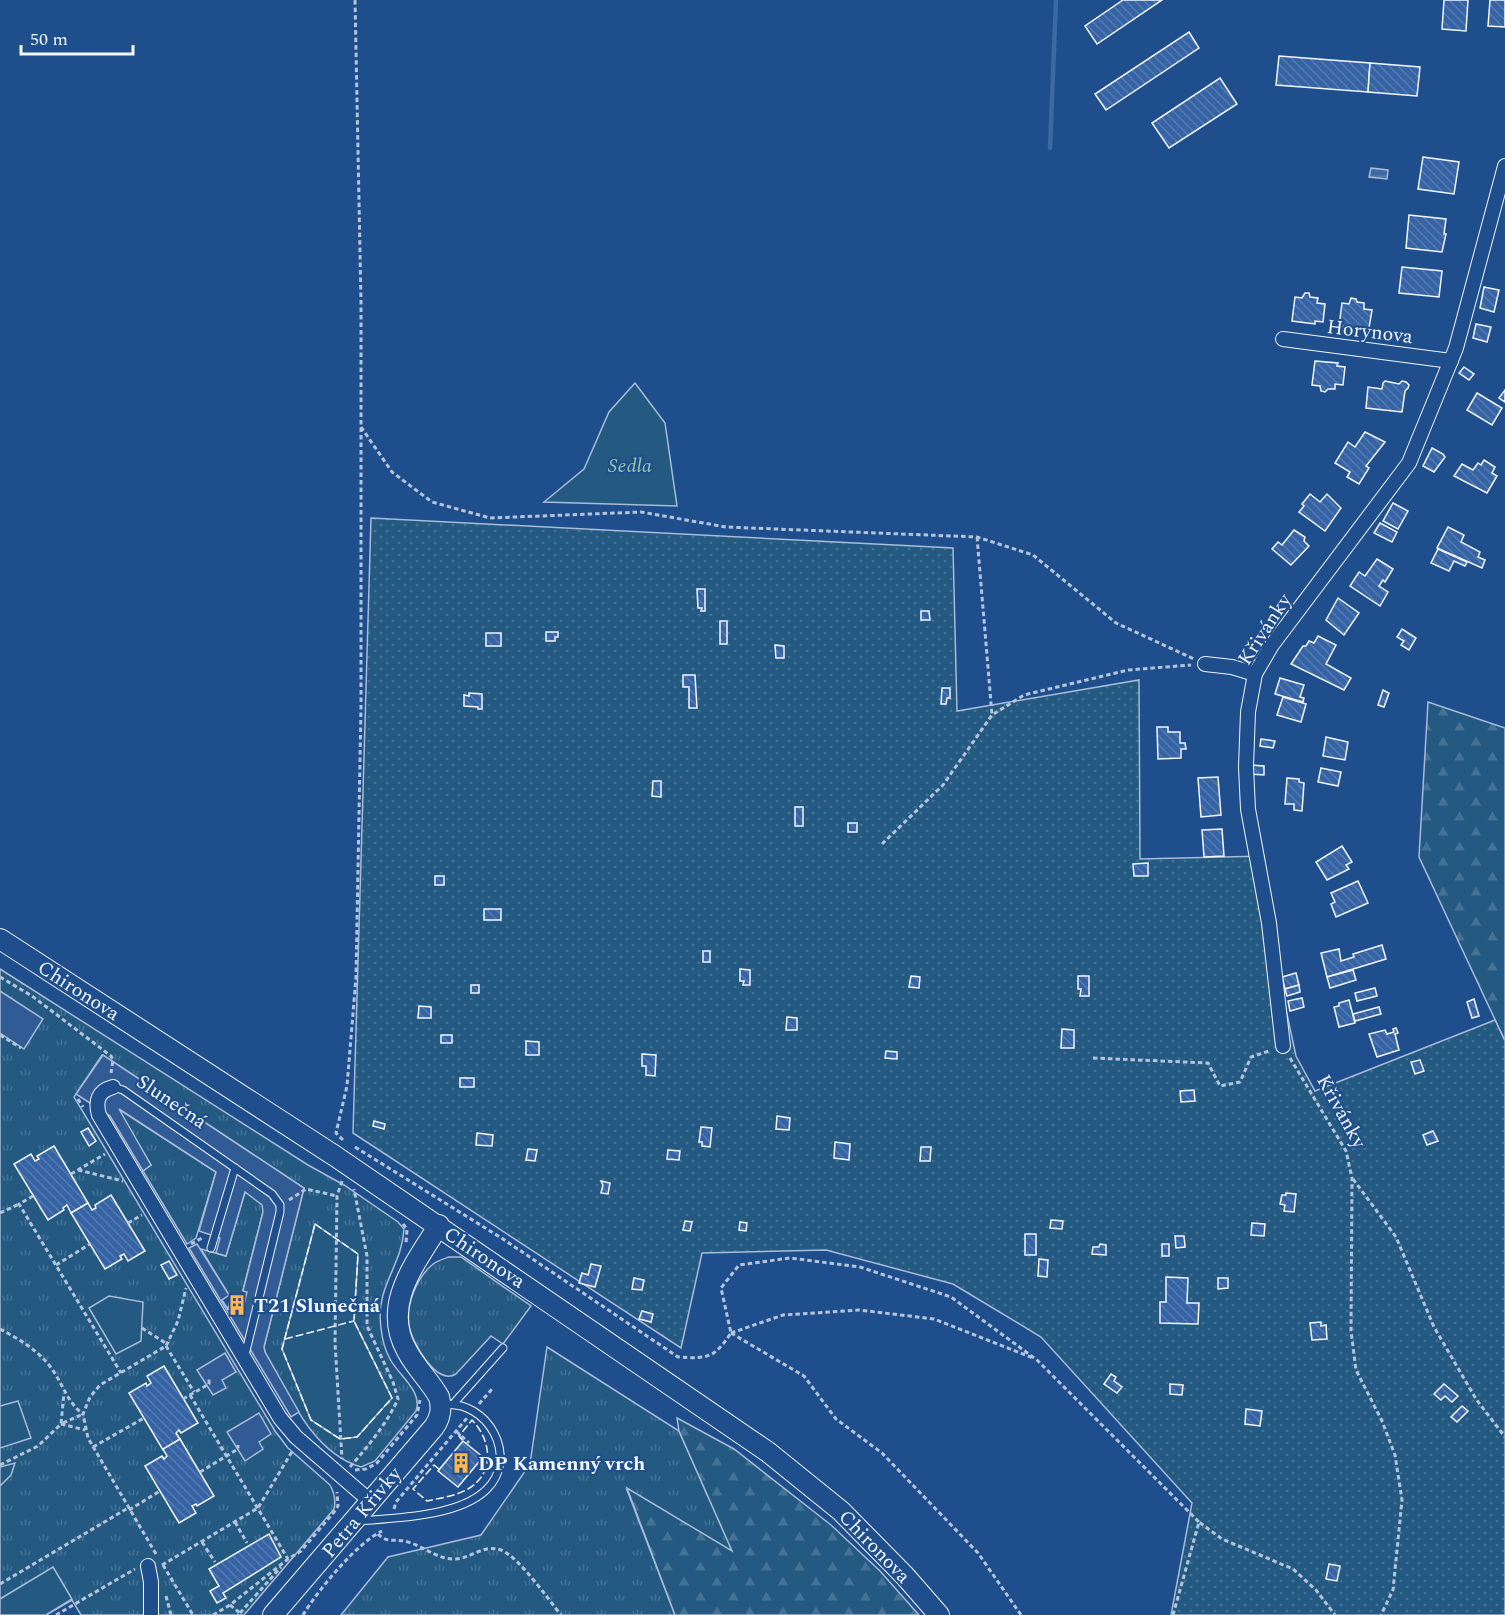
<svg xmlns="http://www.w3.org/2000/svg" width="1505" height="1615" font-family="Spectral,serif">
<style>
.grass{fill:url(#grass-tufts);stroke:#a8bbd7;stroke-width:1.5}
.forest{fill:url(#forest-firs);stroke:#a8bbd7;stroke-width:1.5}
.park{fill:#245a82;stroke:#a8bbd7;stroke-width:1.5}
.garden{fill:url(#garden-dots);stroke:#a8bbd7;stroke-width:1.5}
.parking{fill:#305b95;stroke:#a8bbd7;stroke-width:1.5}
.water{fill:url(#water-rules);stroke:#a8bbd7;stroke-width:1.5}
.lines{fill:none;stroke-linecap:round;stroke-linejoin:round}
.stream{stroke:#3b69a3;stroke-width:4.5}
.building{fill:url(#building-back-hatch);stroke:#f2f6ff;stroke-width:1.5}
.lane-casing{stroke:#f2f6ff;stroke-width:9}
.street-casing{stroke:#f2f6ff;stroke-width:16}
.secondary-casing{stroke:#f2f6ff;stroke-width:22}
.path{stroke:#b3c4dc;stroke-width:3;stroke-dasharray:4.5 3;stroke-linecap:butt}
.lane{stroke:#1f4e8c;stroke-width:7}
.street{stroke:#1f4e8c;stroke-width:14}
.secondary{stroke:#1f4e8c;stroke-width:20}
.fence{stroke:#f2f6ff;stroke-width:1.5;stroke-dasharray:8 3;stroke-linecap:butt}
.labels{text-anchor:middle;stroke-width:4.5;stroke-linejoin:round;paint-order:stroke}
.street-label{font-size:20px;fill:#f2f6ff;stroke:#1f4e8c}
.park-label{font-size:20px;font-style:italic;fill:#97c8a6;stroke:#1f4e8c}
.poi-label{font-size:20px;font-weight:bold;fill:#f2f6ff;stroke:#1f4e8c;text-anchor:start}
</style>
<defs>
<pattern id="grass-tufts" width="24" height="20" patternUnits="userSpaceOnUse" patternTransform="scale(1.5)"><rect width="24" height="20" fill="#245a82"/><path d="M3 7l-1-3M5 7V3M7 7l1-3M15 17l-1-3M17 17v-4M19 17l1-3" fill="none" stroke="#447295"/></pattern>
<pattern id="forest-firs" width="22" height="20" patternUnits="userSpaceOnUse" patternTransform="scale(1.5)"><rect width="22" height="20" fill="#245a82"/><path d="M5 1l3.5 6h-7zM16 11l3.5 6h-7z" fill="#447295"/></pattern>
<pattern id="garden-dots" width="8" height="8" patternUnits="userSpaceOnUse" patternTransform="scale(1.5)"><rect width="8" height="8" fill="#245a82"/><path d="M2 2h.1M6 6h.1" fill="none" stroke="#447295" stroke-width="1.8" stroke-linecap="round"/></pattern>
<pattern id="water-rules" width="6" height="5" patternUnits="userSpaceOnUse" patternTransform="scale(1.5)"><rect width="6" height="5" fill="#3b69a3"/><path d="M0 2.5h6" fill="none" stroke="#587fb1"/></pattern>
<pattern id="building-back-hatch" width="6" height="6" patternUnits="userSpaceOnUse" patternTransform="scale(1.5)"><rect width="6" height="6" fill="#3563a3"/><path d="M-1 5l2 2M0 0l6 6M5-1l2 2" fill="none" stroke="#537ab1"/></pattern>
</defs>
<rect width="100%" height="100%" fill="#1f4e8c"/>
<g class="grass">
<path d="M0,969l308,196 36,20 54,37 6,7c-2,38 -29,57 -23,99 1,10 4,22 9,31 9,17 33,32 26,52l-41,50 -14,6c-49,-14 -73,-74 -96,-115l-1,-5 40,-159 -202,-133 -28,42 201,334 13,17 42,37c4,7 6,15 4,24l-90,106h-163l-9,-15 -26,15h-46z"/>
<polygon points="117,1108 216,1172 196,1238 187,1244 143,1171 151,1165"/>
<polygon points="245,1192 261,1202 264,1208 243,1290 247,1292 245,1300 229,1295 201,1249 226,1256"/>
<path d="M449,1257h12l70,49 -28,38 -12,-8 -35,38c-20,12 -45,-33 -47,-49 -3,-21 7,-46 23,-60 4,-4 11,-6 17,-8z"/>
<polygon points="547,1347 679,1431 733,1552 627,1490 675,1615 341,1615 388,1557 481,1535 530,1464"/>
</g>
<g class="forest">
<polygon points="1428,702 1505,728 1505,1041 1419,857"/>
<polygon points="677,1418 734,1449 831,1525 880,1571 919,1615 675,1615 627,1488 732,1551 679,1431"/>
</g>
<g class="park">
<polygon points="635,383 665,423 677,506 544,502 584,469 609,412"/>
<polygon points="315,1224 358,1254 354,1321 392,1398 357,1437 340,1439 311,1420 282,1349"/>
<polygon points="109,1296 143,1302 141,1341 116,1354 89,1308"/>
<polygon points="18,1401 31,1438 0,1448 0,1406"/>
<polygon points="15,1463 11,1475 0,1486 0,1467"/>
<polygon points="53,1567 72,1599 46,1615 0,1615 0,1599"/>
</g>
<polygon class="garden" points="371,518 953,548 957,711 1139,680 1140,859 1264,856 1281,986 1296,1056 1315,1091 1495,1020 1505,1041 1505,1615 1171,1615 1192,1503 1041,1337 953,1284 826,1250 702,1253 681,1348 353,1133"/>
<g class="parking">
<polygon points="0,991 43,1019 24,1049 0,1033"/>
<polygon points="103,1055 304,1188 264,1347 265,1352 299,1412 291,1417 189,1248 197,1244 229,1295 222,1300 228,1309 242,1312 247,1292 243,1291 263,1212 262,1205 245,1192 226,1256 216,1253 220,1238 199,1231 216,1172 119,1109 151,1165 143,1171 110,1116 76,1094"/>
<polygon points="225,1353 236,1372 222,1380 226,1388 213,1395 197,1370"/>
<polygon points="259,1413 271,1434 259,1442 263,1449 245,1461 227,1432"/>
</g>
<polygon class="water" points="1371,168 1388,170 1387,179 1369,177"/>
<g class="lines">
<polyline class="stream" points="1050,148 1056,0"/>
</g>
<g class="building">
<polygon points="1123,0 1162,0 1097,44 1085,26"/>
<polygon points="1444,0 1468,0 1466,31 1442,29"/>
<polygon points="1490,0 1505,0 1505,27 1488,26"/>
<polygon points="1189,32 1199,48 1106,110 1095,94"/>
<polygon points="1279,56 1370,63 1368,92 1276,85"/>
<polygon points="1370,63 1420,67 1417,96 1368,92"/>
<polygon points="1220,78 1237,104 1169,148 1152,123"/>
<polygon points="1423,157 1459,162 1454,194 1418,189"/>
<polygon points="1409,215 1446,219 1444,234 1446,234 1442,252 1406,248"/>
<polygon points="1402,267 1442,271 1439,297 1399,293"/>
<polygon points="1484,287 1499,290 1494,312 1480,308"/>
<polygon points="1305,293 1309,293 1310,297 1318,298 1317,303 1325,304 1323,322 1315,321 1315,324 1292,321 1295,297 1302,298"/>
<polygon points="1351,298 1356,299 1357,302 1364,303 1364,309 1372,310 1369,328 1362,327 1361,329 1339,326 1342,303 1349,304"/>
<polygon points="1476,324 1491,327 1487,342 1473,338"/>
<polygon points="1315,361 1338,363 1337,366 1345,367 1343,385 1335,384 1335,389 1328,389 1325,392 1321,391 1320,386 1312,385"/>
<polygon points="1464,367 1474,374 1469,380 1459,373"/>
<polygon points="1385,381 1399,384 1402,381 1406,382 1409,385 1408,388 1405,391 1402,412 1366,408 1368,387 1382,389 1383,383"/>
<polygon points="1505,390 1505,402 1499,398"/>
<polygon points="1477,393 1502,408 1492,425 1467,410"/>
<polygon points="1365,432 1385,442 1366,466 1369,468 1359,484 1347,477 1350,472 1335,463 1348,442 1355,447"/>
<polygon points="1432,448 1443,454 1445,457 1434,472 1423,466"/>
<polygon points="1484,460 1495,467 1492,473 1497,476 1487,493 1454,476 1462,464 1473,470 1478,463 1481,465"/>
<polygon points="1310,494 1320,502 1327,494 1341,508 1325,531 1299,512 1304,506 1302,504"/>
<polygon points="1393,503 1408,511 1398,529 1383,521"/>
<polygon points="1380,523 1397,532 1392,542 1374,533"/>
<polygon points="1448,527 1464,535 1461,542 1480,552 1478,557 1485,560 1482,568 1437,548"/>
<polygon points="1294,530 1305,537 1304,541 1309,546 1291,565 1272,549 1278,542 1282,545"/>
<polygon points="1438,549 1467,562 1465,566 1454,561 1449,571 1431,563"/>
<polygon points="1377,559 1393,569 1385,582 1383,580 1379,586 1388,592 1380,606 1350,586 1359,572 1365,576"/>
<polygon points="697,589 705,589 705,611 701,611 702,608 698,608"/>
<polygon points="1338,598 1359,613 1344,635 1326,620"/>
<polygon points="921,611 929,611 930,620 921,620"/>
<rect x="720" y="621" width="7" height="23"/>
<polygon points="1402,629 1416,638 1409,650 1401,645 1404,641 1397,637"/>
<polygon points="546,632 558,632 558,637 555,637 555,641 546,641"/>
<rect x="486" y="633" width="15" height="13"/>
<polygon points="1318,636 1336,645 1326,664 1351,678 1344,690 1291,664 1303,646 1306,646 1309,641 1314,643"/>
<polygon points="775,645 784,646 784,658 776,658"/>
<polygon points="683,675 695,675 697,708 689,708 689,687 683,687"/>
<polygon points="1280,678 1304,685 1300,697 1304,698 1303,702 1275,694"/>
<polygon points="942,688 950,688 950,698 947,698 946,704 941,704"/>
<polygon points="1383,690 1389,693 1384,707 1378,705"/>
<polygon points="469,693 482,694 482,709 478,709 478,707 464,706 464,695 469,696"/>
<polygon points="1283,697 1306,704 1301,722 1277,715"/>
<polygon points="1157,727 1168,727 1168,732 1180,732 1180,743 1185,743 1186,749 1181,749 1181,758 1158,759"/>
<polygon points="1326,737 1348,742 1345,760 1323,756"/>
<polygon points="1261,739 1275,741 1273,748 1260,746"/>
<polygon points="1250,765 1264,766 1264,775 1250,774"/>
<polygon points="1321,768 1341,772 1338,786 1318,782"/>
<polygon points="1218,777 1221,815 1201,817 1198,778"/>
<polygon points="1287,778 1299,779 1299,782 1304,783 1302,811 1294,810 1294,804 1285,804"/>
<polygon points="653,781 661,781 661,797 652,796"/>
<rect x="795" y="807" width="8" height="19"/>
<rect x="848" y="823" width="9" height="9"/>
<polygon points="1222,829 1224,856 1204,857 1202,830"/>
<polygon points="1342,846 1352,862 1346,865 1349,869 1327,880 1316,862"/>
<polygon points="1148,863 1148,876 1134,876 1133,864"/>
<rect x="435" y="876" width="9" height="9"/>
<polygon points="1358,881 1368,903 1336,917 1331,904 1335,902 1331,893"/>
<rect x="484" y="909" width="17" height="11"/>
<polygon points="1382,945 1386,959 1327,977 1321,953 1339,949 1341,961 1354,957 1353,954"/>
<rect x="703" y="951" width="7" height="11"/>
<polygon points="740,969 750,970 750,985 743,985 744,981 740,981"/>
<polygon points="1353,970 1356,980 1330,988 1327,977"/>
<polygon points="1296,973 1299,985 1285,989 1282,977"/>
<polygon points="911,976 920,977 919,988 909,987"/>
<polygon points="1078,976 1089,976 1089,996 1080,996 1081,989 1078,989"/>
<rect x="471" y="985" width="8" height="8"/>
<polygon points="1299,985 1300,992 1287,996 1285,989"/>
<polygon points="1375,988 1377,996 1357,1001 1355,993"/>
<polygon points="1302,998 1304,1007 1290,1011 1288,1001"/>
<polygon points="1474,999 1479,1016 1472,1018 1467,1002"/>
<polygon points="1349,1000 1355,1023 1339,1027 1334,1007 1339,1006 1339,1003"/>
<polygon points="419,1006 431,1007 431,1018 418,1018"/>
<polygon points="1379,1007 1381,1014 1355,1021 1353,1014"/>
<polygon points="787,1017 797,1018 797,1030 786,1030"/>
<polygon points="1396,1028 1398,1033 1395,1034 1399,1050 1377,1057 1369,1034 1385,1030 1387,1034 1394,1032 1393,1029"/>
<polygon points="1062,1029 1074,1030 1074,1048 1061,1048"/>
<rect x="441" y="1035" width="11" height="8"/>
<polygon points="526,1041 539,1042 539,1055 526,1055"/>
<polygon points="886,1051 897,1052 897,1059 885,1058"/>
<polygon points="642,1054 656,1055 655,1076 646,1075 646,1066 642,1066"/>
<polygon points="1420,1060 1424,1071 1415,1074 1411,1062"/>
<rect x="460" y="1078" width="14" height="9"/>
<polygon points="1194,1090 1195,1101 1181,1102 1180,1091"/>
<polygon points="777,1116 790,1118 789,1130 776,1129"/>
<polygon points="374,1121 385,1124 384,1129 373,1126"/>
<polygon points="701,1127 712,1128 710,1147 702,1146 702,1142 699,1142"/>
<polygon points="88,1128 96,1141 89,1146 81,1132"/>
<polygon points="1433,1131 1438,1141 1427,1145 1423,1135"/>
<polygon points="477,1133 493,1135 492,1146 476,1145"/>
<polygon points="835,1142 850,1144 849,1160 834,1158"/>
<polygon points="54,1146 88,1203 71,1213 67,1205 63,1208 64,1210 48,1220 14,1164 31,1154 35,1161 39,1159 37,1156"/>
<polygon points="921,1147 931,1147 930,1161 920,1161"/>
<polygon points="528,1149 537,1150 535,1161 526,1160"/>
<polygon points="668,1150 680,1151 679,1160 667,1159"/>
<polygon points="601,1181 610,1183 608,1194 601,1193 603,1185"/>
<polygon points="1286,1193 1296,1194 1294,1212 1284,1211 1285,1205 1280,1204 1282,1195 1286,1195"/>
<polygon points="111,1195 145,1251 128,1261 124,1254 120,1256 122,1259 105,1269 71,1213 88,1203 92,1210 96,1208 95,1205"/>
<polygon points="1051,1220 1063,1221 1062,1229 1050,1228"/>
<polygon points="685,1221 692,1222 690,1231 683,1230"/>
<polygon points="740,1222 747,1223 746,1231 739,1230"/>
<polygon points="1252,1223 1265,1224 1264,1236 1251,1235"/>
<rect x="1025" y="1234" width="11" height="21"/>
<polygon points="1175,1236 1184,1236 1185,1247 1176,1248"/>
<polygon points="1100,1244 1106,1245 1106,1255 1092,1254 1093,1247 1099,1247"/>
<rect x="1162" y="1244" width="7" height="12"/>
<polygon points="1039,1259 1048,1260 1047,1277 1038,1276"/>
<polygon points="169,1261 177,1275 169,1279 161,1265"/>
<polygon points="591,1264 601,1266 595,1287 579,1283 582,1273 588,1275"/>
<polygon points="1166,1277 1188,1278 1187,1303 1199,1303 1198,1324 1160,1323 1160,1302 1166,1302"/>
<polygon points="634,1278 644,1280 642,1290 632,1289"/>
<polygon points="1218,1278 1228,1278 1228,1288 1218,1289"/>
<polygon points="231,1297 245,1300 242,1313 228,1309"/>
<polygon points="642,1311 653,1314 651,1322 639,1319"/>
<polygon points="1321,1322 1321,1326 1326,1325 1327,1339 1312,1340 1310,1323"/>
<polygon points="164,1366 198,1423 181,1433 179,1430 176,1433 180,1439 163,1450 129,1393 146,1383 147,1386 151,1383 147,1376"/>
<polygon points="1111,1374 1116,1377 1114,1381 1122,1387 1117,1393 1104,1384"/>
<polygon points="1170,1384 1183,1385 1182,1395 1170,1394"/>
<polygon points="1444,1384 1458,1396 1452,1402 1445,1396 1441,1400 1434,1394"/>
<polygon points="1462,1406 1468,1411 1457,1422 1451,1417"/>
<polygon points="1246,1409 1262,1411 1260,1426 1245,1424"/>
<polygon points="180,1439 214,1496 197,1506 196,1504 192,1506 196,1513 179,1523 145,1466 162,1456 164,1459 167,1456 163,1449"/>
<polygon points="463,1441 483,1457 458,1487 438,1471"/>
<polygon points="269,1534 281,1557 223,1593 226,1598 217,1603 210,1591 219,1586 209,1569"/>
<polygon points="1329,1564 1340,1566 1337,1581 1326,1579"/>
</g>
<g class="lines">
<g class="lane-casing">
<g id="lane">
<polyline points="113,1087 123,1090 272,1194 280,1205 280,1212 245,1355"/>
<polyline points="211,1248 235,1168"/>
<polyline points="454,1403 503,1348"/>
<path d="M358,1521c36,-3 100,-4 128,-31 34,-32 2,-91 -43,-85"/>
</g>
</g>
<g class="street-casing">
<g id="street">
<polyline points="1283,339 1451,361"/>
<polyline points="1205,664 1232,667 1255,674"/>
<polyline points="1283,1046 1269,923 1248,809 1246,767 1248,712 1255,674 1272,645 1409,463 1456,348 1505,166"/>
<path d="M113,1087c-15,4 -18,14 -14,28l181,303 16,19 74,64"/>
<polyline points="148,1566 151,1582 151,1615"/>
</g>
</g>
<g class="secondary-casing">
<g id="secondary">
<polyline points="0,939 335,1156 768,1452 841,1511 905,1576 939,1615"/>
<path d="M273,1615l161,-188c7,-10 8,-19 5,-30 -9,-16 -23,-29 -32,-46 -26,-46 8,-87 32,-126"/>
</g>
</g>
<g class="path">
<polyline points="361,427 392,472 432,502 490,518 641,512 726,527 977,537 1033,555 1116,623 1194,659"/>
<polyline points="977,537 992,715"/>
<polyline points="882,844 943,785 992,715 1024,695 1128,670 1191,665"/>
<polyline points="0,977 32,996 111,1056 113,1060 111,1073"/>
<polyline points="0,1035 21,1048"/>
<polyline points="1093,1058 1208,1063 1220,1086 1240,1082 1251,1057 1269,1051"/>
<polyline points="1290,1058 1346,1151 1352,1178 1351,1331 1356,1370 1382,1421 1395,1455 1402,1500 1393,1590 1381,1615"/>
<polyline points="78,1099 83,1107"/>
<polyline points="343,1140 336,1133 347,1086 356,977 361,707 361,302 355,0"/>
<path d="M355,1147l148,92 175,118c30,2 36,1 53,-24l-10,-45 18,-23 51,-7 70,9 91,30 86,63 162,162"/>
<polyline points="78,1170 123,1181"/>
<polyline points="71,1174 105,1154"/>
<polyline points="1353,1179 1396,1237 1434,1327 1476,1399 1505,1437"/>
<polyline points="342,1181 337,1196 335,1343 342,1459"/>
<polyline points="33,1196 19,1204 121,1373"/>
<polyline points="289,1200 306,1189 337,1196"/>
<polyline points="0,1213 19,1204"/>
<polyline points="128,1223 142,1215"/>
<polyline points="403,1224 407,1229 406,1243"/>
<polyline points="191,1244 204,1237"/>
<polyline points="56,1265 90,1244"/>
<polyline points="142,1328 167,1344"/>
<path d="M0,1329c21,11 41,23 54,43 10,15 14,31 29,42"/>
<polyline points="731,1333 804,1376 836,1419 882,1453 978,1553 1021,1615"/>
<polyline points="731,1333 783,1315 859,1310 934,1319 1033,1358"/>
<polyline points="166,1346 194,1392"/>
<polyline points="190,1395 288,1559"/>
<polyline points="183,1399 209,1384 209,1377"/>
<polyline points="479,1404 492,1389"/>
<polyline points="63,1423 83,1414"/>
<polyline points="61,1424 85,1430"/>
<polyline points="456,1431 469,1443"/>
<polyline points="93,1447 144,1418"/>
<polyline points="0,1465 38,1446 61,1424 64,1393"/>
<path d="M350,1467c18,-21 36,-42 48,-68l-5,-17 -26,-56v-70l-13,-67"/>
<polyline points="355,1470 366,1469 377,1463 417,1415 420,1400"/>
<polyline points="200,1472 238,1449 238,1445"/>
<polyline points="394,1509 396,1502 467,1418"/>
<polyline points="129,1510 160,1491"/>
<polyline points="235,1522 247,1543"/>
<path d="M378,1534c9,10 19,4 30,8 17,5 30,18 48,17 16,-1 27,-15 45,-9 18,7 47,49 60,65"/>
<polyline points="202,1542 215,1562"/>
<polyline points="156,1554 88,1438 83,1414 90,1397 100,1385 166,1346 178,1321 186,1288"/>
<polyline points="162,1565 258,1508 293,1450"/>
<polyline points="163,1565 193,1615"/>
<polyline points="0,1584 128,1508"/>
<polyline points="166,1596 171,1615"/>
<polyline points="230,1605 240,1613 238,1615"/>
<polyline points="240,1613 281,1567"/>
<polyline points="56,1615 135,1569"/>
<polyline points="213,1615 230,1605 288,1559 301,1551 334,1512 338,1506 337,1492"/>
<path d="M303,1615c15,-25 53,-71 79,-84"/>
<polyline points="1173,1615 1199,1522 1222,1539 1293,1569 1316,1590 1335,1615"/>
</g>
<use href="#lane" class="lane"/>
<use href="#street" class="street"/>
<use href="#secondary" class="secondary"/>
<g class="fence">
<polygon points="315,1224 358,1254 354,1321 392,1398 357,1437 340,1439 311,1420 282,1349"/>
<polyline points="285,1339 354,1321"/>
<path d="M439,1469l-5,-4 -21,24 14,12c13,-3 29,-5 41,-12 27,-16 24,-48 4,-69l-13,16 4,5"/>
</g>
</g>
<defs>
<g id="building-bare" transform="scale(1.62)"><path d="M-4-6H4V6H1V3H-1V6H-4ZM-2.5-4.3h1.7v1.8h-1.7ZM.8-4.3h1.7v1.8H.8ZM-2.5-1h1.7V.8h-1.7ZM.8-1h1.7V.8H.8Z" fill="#ffb74d" stroke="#1f4e8c" stroke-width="2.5" paint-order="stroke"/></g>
</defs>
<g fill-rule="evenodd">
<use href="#building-bare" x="237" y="1305"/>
<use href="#building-bare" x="461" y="1463"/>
</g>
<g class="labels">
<g class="street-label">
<text transform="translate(1370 331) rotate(7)" y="7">Horynova</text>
<text transform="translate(1264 629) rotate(-57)" y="7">Křivánky</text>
<text transform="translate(79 990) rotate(33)" y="7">Chironova</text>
<text transform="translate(172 1101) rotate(34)" y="7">Slunečná</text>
<text transform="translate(1342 1111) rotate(61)" y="7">Křivánky</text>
<text transform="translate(485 1257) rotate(34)" y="7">Chironova</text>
<text transform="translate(361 1512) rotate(-50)" y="7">Petra Křivky</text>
<text transform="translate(875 1546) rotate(46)" y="7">Chironova</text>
</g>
<g class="park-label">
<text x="630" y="472">Sedla</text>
</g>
<g class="poi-label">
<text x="254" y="1312">T21 Slunečná</text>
<text x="478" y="1470">DP Kamenný vrch</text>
</g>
</g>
<path d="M21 45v9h112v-9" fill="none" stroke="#f2f6ff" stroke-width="3"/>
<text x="30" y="45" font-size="18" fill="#f2f6ff" stroke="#1f4e8c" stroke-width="4.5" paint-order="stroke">50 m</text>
</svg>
